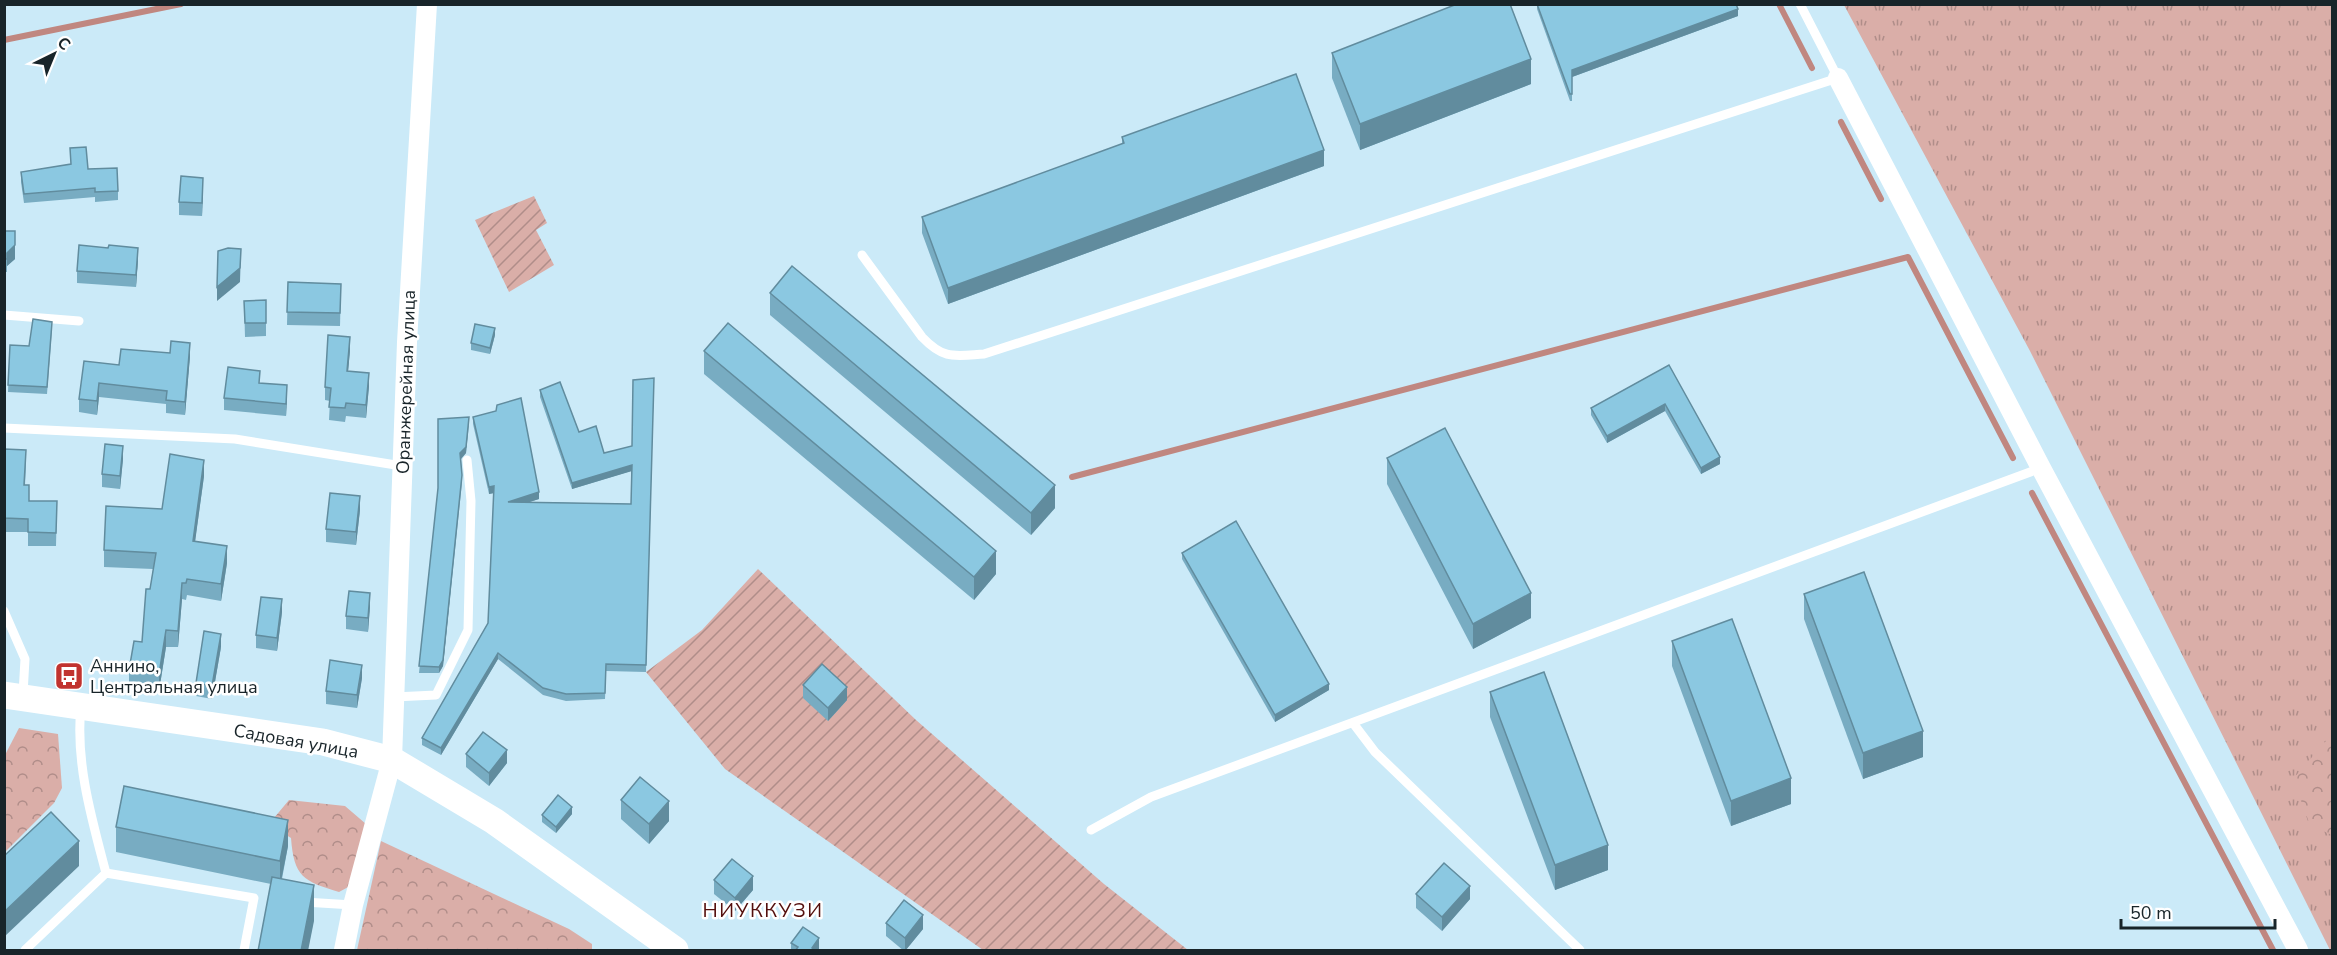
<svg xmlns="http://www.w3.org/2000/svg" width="2337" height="955" font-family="'Nunito Sans',sans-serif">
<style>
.grass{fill:url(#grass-tufts)}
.forest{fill:url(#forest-crowns)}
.garden{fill:url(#garden-furrows)}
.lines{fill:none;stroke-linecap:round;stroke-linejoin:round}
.stream{stroke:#c08780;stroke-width:6}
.lane{stroke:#fff;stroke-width:9}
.street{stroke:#fff;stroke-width:20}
.secondary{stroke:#fff;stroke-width:27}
.wall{fill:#78acc2}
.shaded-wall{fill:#618c9e}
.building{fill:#8bc8e1;stroke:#618c9e;stroke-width:1.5}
.labels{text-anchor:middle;stroke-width:5;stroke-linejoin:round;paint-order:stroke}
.street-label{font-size:18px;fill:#182429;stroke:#fff}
.poi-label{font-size:18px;fill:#182429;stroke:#fff;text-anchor:start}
.neighbourhood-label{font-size:20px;letter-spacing:1.5px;fill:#530f0d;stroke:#fff}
</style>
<defs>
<pattern id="grass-tufts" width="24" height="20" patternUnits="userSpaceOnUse" patternTransform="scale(1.5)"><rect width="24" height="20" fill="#daaea8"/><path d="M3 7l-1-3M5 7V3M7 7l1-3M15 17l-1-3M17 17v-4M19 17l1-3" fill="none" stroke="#b08d89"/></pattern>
<pattern id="forest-crowns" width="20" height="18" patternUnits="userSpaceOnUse" patternTransform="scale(1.5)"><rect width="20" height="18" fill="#daaea8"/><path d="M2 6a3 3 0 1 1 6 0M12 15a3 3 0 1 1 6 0" fill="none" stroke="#b08d89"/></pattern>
<pattern id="garden-furrows" width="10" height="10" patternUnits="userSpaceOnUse" patternTransform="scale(1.5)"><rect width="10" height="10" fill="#daaea8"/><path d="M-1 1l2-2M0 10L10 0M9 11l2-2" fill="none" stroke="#b08d89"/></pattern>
</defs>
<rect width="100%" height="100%" fill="#cbeaf8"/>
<polygon class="grass" points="1844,5 2332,5 2332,950 2330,950 2030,351"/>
<g class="forest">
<polygon points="19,728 58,734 62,788 54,803 5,852 5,755"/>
<polygon points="2332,734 2332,835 2310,825 2293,779"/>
<path d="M289,800l56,6 21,18 -14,61 -13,7c-36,-11 -45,-15 -48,-54l-16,-10 -1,-10z"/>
<polygon points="381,841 569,929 592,944 592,950 357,950"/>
</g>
<g class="garden">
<polygon points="534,196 547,223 536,230 554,265 509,292 475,220"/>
<polygon points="758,569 916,720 1104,884 1188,950 983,950 725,769 646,672 702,630"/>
</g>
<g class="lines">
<g class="stream">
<polyline points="1779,4 1812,68"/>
<polyline points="4,40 181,4"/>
<polyline points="1841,122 1881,199"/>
<polyline points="1072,477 1908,257 2013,458"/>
<polyline points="2032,493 2273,950"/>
</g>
<g class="lane">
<path d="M862,255l60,82c22,23 32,19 62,17l854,-276 -38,-74"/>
<polyline points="4,315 79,321"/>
<polyline points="4,428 235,439 402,466"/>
<polyline points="4,611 25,659 23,694"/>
<polyline points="394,697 436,695 468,630 471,501 467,460"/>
<path d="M81,707c-6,55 11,113 25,166"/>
<polyline points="1353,723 1375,752 1580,950"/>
<polyline points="1091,830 1151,797 2041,468"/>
<polyline points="304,902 353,905"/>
<polyline points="25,950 106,873 254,898 244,950"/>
</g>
<g class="street">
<polyline points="1838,78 2041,468 2298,950"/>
<polyline points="344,950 353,905 392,760 407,342 427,4"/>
</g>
<polyline class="secondary" points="4,695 323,742 392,760 494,821 675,950"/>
</g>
<g class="wall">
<polygon points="1537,4 1736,4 1738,16 1572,77 1572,101 1570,101 1537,9"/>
<polygon points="1332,53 1531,84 1360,150 1332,78"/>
<polygon points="1122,137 1324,166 948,304 922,233 922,217 1122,144"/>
<polygon points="70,148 88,169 118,191 118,200 95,202 95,197 24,203 21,182 21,172 71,165"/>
<polygon points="203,191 202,216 179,215 179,202"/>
<polygon points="4,231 15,259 7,266 7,272 4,272"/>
<polygon points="138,259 136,287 77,283 77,271"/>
<polygon points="288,282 341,284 340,326 287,325"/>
<polygon points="770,293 1055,508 1031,535 770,315"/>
<polygon points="266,300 266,336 245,337 244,301"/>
<polygon points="52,329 47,394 8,392 10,345 29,346"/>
<polygon points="495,335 490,354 471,350 471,343"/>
<polygon points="350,350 348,371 369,386 366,418 346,416 345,422 329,420 330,401 325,400 325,387"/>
<polygon points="704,351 996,574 974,600 704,374"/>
<polygon points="190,356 185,415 166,413 166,404 99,397 97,415 79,412 79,399 119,365"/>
<polygon points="1669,365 1720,464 1701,474 1665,411 1607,443 1591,415 1591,408"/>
<polygon points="654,378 646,672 606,671 605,699 566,701 543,695 498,659 441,755 422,745 422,738 488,623 494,493 489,494 473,424 473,417 539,499 529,502 631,504 631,471 572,489 540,397 540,390 579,432 604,453 632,446"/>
<polygon points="260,383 287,397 286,416 224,410 224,398"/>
<polygon points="469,424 466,453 461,459 462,482 443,666 439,673 419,673 438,488"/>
<polygon points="4,449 26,464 25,485 29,501 57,501 56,546 28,546 28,532 4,532"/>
<polygon points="1387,458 1531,618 1473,649 1387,484"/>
<polygon points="123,459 120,489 102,487 102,474"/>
<polygon points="204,476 195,541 227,563 221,601 187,595 186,600 182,599 178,647 166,647 159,691 129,686 129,670 142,642 153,569 104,567 104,550 162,509"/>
<polygon points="360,510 356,545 326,542 326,529"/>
<polygon points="1182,553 1329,690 1275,722 1182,559"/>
<polygon points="1804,594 1923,757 1863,779 1804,619"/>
<polygon points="370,606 368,632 346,629 346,616"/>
<polygon points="282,612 277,651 256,648 256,635"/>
<polygon points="1672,641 1791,804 1731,826 1672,666"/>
<polygon points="221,647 212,699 196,696 196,683"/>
<polygon points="362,678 357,708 326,704 326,691"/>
<polygon points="803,685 847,700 828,721 803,698"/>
<polygon points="1490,692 1608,870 1555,890 1490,717"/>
<polygon points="466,754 507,763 489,786 466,767"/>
<polygon points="621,800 669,821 649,844 621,819"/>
<polygon points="572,814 556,833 542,822 542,815"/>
<polygon points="116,827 288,846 282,879 314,921 271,884 116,852"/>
<polygon points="714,880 753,890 735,911 714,894"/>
<polygon points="1416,894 1470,899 1442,931 1416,908"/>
<polygon points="886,923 923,929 905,951 904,951 886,936"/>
<polygon points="791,943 819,951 791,951"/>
</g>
<g class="shaded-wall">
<polygon points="1738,9 1738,16 1572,77 1572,70"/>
<polygon points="1531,59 1531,84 1360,150 1360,124"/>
<polygon points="1324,150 1324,166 948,304 948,288"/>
<polygon points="203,178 203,191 202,216 202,203"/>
<polygon points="15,245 15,259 7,266 7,253"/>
<polygon points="138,248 138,259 136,287 136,275"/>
<polygon points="241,249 240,282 217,301 217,287"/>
<polygon points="495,328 495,335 490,354 490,348"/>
<polygon points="350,337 350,350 347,384 347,371"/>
<polygon points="190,343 190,356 185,415 185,402"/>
<polygon points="369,373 369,386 366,418 366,405"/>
<polygon points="99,383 99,397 97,415 97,401"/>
<polygon points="287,385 287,397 286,416 286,404"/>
<polygon points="1665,404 1665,411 1607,443 1607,436"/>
<polygon points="469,417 466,453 460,460 460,453"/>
<polygon points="123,446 123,459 120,489 120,476"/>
<polygon points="1720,457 1720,464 1701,474 1701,468"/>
<polygon points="204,460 204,476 193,557 193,541"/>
<polygon points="632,465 632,471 572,489 572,483"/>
<polygon points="462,475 443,666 439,673 439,667"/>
<polygon points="1055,485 1055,508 1031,535 1031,513"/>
<polygon points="494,486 494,493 489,494 489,487"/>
<polygon points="539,492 539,499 508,509 508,502"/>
<polygon points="360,496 360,510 356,545 356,532"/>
<polygon points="227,546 227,563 221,601 221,584"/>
<polygon points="996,551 996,574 974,600 974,577"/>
<polygon points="182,583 182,599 178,647 178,631"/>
<polygon points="370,593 370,606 368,632 368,618"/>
<polygon points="1531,593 1531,618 1473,649 1473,624"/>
<polygon points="282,599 282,612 277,651 277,638"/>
<polygon points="166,630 166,647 159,691 159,674"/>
<polygon points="221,634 221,647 212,699 212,686"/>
<polygon points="498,653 498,659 441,755 441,748"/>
<polygon points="362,665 362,678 357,708 357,695"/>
<polygon points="1329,684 1329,690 1275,722 1275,715"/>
<polygon points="847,687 847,700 828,721 828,708"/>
<polygon points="1923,731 1923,757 1863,779 1863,753"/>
<polygon points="507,750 507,763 489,786 489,773"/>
<polygon points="1791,778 1791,804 1731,826 1731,801"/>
<polygon points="669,801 669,821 649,844 649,824"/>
<polygon points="572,807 572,814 556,833 556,827"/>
<polygon points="288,820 288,846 280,886 280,861"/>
<polygon points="79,841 79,866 4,937 4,912"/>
<polygon points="1608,845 1608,870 1555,890 1555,865"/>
<polygon points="753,876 753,890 735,911 735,898"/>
<polygon points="314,885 314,921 308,951 301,951"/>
<polygon points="1470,886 1470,899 1442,931 1442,917"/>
<polygon points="923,915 923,929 905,951 905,938"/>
<polygon points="819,938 819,951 812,951 812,948"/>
</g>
<g class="building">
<polygon points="1457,4 1510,4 1531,59 1360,124 1332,53"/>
<polygon points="1537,4 1736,4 1738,9 1572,70 1572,94 1570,94"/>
<polygon points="1296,74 1324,150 948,288 922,217 1124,143 1122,137"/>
<polygon points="86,147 88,169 117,168 118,191 95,192 95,188 24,194 21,172 71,164 70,148"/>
<polygon points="181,176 203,178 202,203 179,202"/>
<polygon points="4,231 15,231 15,245 7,253 7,259 4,259"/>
<polygon points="79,245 108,248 109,245 138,248 136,275 77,271"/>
<polygon points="228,248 241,249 240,268 217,287 218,251"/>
<polygon points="792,266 1055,485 1031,513 770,293"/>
<polygon points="288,282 341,284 340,313 287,312"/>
<polygon points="266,300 266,323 245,323 244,301"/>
<polygon points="33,319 52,322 47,387 8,385 10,345 29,346"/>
<polygon points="728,323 996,551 974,577 704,351"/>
<polygon points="475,324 495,328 490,348 471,343"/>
<polygon points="328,335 350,337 347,371 369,373 366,405 346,403 345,408 329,407 331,388 325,387"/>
<polygon points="171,341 190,343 185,402 166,400 167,391 99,383 97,401 79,399 84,361 119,365 121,349 170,353"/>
<polygon points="1669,365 1720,457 1701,468 1665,404 1607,436 1591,408"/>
<polygon points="228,367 260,371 259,383 287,385 286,404 224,398"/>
<polygon points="654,378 646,665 606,664 605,693 566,694 543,688 498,653 441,748 422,738 488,623 494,486 489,487 473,417 496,411 497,405 521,398 539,492 508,502 631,504 632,465 572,483 540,390 560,382 579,432 596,426 604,453 632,446 633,380"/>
<polygon points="469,417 466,447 460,453 462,475 443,660 439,667 419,666 438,488 438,419"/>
<polygon points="1445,428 1531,593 1473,624 1387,458"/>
<polygon points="105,444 123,446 120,476 102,474"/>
<polygon points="4,449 26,450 24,485 29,485 29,501 57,501 56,533 28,532 28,519 4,518"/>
<polygon points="170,454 204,460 193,541 227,546 221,584 187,579 186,583 182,583 178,631 166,630 159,674 129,670 134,641 142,642 146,589 150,589 156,553 104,550 106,506 162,509"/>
<polygon points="330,493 360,496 356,532 326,529"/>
<polygon points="1236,521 1329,684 1275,715 1182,553"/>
<polygon points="1864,572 1923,731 1863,753 1804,594"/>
<polygon points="349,591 370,593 368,618 346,616"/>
<polygon points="261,597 282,599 277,638 256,635"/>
<polygon points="1732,619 1791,778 1731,801 1672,641"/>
<polygon points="204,631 221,634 212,686 196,683"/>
<polygon points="330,660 362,665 357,695 326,691"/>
<polygon points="822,664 847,687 828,708 803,685"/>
<polygon points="1544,672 1608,845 1555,865 1490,692"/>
<polygon points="483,732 507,750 489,773 466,754"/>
<polygon points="640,777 669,801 649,824 621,800"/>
<polygon points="124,786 288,820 280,861 116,827"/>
<polygon points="558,795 572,807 556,827 542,815"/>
<polygon points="51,812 79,841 4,912 4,856"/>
<polygon points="732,859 753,876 735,898 714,880"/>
<polygon points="1444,863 1470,886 1442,917 1416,894"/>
<polygon points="272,877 314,885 301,951 258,951"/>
<polygon points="904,900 923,915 905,938 886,923"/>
<polygon points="803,927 819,938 812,948 815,951 795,951 798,947 791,943"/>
</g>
<defs>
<g id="bus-square" transform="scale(1.5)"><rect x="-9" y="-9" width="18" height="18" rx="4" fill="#c1332f" stroke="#fff"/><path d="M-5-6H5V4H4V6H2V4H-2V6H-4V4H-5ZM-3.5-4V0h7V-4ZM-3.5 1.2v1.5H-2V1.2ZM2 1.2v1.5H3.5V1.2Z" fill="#fff"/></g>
</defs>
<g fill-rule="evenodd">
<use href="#bus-square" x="69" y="676"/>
</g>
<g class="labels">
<g class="street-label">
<text transform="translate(406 382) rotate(-88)" y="6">Оранжерейная улица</text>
<text transform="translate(296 741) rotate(10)" y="6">Садовая улица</text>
</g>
<g class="poi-label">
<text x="90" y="672">Аннино,<tspan x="90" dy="21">Центральная улица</tspan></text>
</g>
<g class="neighbourhood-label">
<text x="763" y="917">НИУККУЗИ</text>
</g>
</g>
<rect width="2337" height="955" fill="none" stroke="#182429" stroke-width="12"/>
<g transform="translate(54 54) rotate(43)" stroke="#ffffff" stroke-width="4.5" paint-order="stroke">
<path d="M0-4.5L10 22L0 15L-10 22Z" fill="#182429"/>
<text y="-9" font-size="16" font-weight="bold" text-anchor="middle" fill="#182429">С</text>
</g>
<path d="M2121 919v9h154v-9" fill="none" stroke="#182429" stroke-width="3"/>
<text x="2130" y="919" font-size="18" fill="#182429" stroke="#ffffff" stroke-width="4.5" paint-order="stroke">50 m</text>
</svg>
